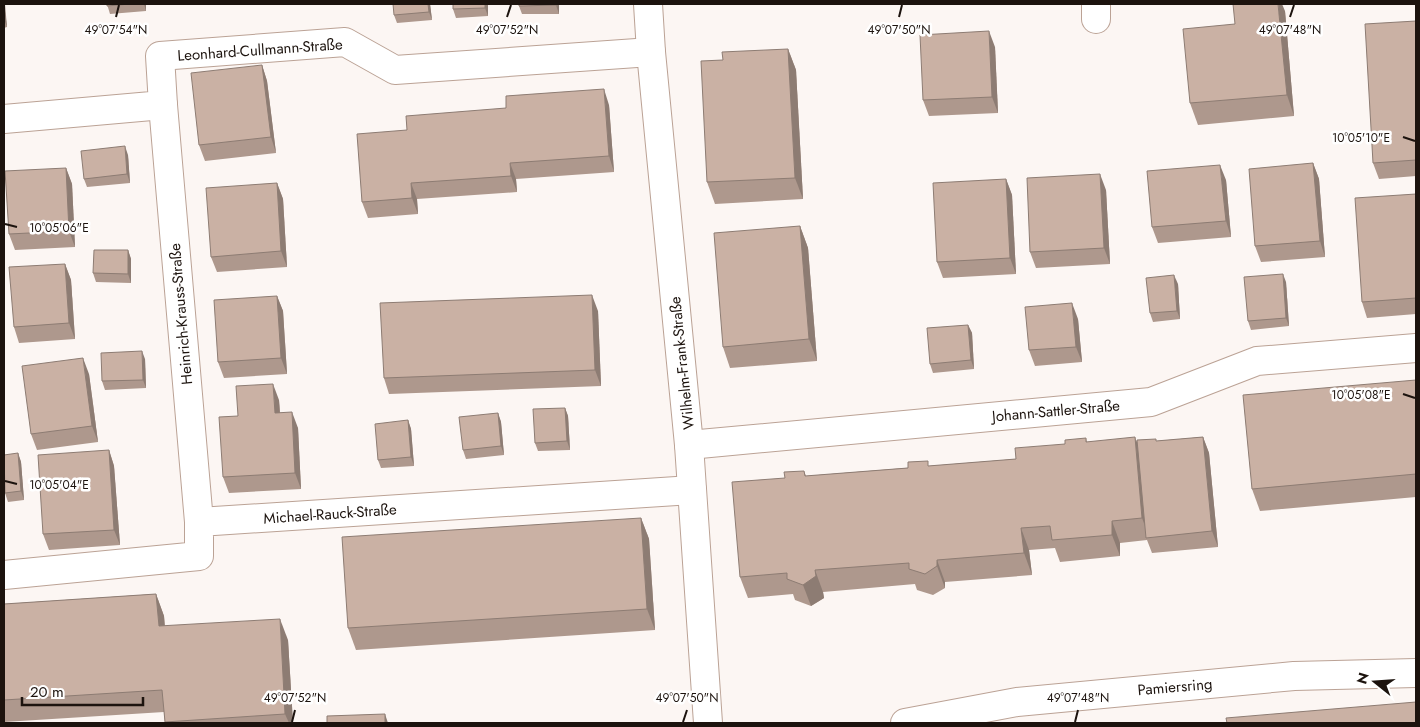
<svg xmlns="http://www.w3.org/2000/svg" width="1420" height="727" font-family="Jost,sans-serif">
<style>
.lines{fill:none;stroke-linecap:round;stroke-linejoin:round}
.minor-casing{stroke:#bba295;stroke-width:30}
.minor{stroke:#fff;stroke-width:28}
.wall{fill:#ae988d}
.shaded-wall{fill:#8d7c73}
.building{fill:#cab1a4;stroke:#8d7c73}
.ticks{fill:none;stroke:#1c130e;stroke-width:2}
.labels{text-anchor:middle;stroke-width:5;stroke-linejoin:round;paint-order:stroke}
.street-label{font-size:15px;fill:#1c130e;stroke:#fff}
.ticks-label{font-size:12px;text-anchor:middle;fill:#1c130e;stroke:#fff;stroke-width:5;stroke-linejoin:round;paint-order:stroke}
</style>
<rect width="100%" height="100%" fill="#fcf6f3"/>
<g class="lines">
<g class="minor-casing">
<g id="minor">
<polyline points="648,4 651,52 689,445 708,723"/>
<polyline points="1096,4 1096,19"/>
<polyline points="163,105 199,522"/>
<polyline points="4,119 163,105 160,56 345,42 395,70 651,52"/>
<polyline points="689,445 1151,402 1257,361 1416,348"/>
<polyline points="4,575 199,556 199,522 692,490"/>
<polyline points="905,723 1017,702 1294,676 1416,673"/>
</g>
</g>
<use href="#minor" class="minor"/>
</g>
<g class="wall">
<polygon points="4,4 7,27 4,28"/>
<polygon points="107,4 146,4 146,11 110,14"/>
<polygon points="430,4 432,20 397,23 394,15"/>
<polygon points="453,4 488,4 488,16 456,18 453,9"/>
<polygon points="559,4 559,14 522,14 519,6"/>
<polygon points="1285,11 1294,116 1198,125 1190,103 1235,24"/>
<polygon points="1416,21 1416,176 1379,179 1373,163"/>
<polygon points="995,47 998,113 929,116 923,100"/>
<polygon points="788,49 796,70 803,199 715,204 707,182 723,60"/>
<polygon points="262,65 267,81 276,153 205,161 199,145"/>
<polygon points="609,105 614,172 516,179 517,192 417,199 418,214 368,218 362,202 407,130"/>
<polygon points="128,155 130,183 87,187 84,179"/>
<polygon points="1313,163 1319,179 1325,257 1261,262 1255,246"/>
<polygon points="66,168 72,184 75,247 15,250 9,234"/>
<polygon points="1006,179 1012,195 1016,274 943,278 937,262"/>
<polygon points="1226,180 1231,237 1158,243 1152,227"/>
<polygon points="277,183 283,199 287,267 217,272 211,257"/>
<polygon points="1106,190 1110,264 1036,268 1030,252"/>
<polygon points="1416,194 1416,314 1367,318 1362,302"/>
<polygon points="800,226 808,248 817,361 730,368 723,347"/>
<polygon points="128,250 131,259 131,283 96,282 93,273"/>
<polygon points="65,264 71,280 75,339 19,343 14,327"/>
<polygon points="1286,282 1289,326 1251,330 1248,321"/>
<polygon points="1178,284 1180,319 1153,322 1150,313"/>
<polygon points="277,296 283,311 287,374 224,378 218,362"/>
<polygon points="598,311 601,386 389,394 384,378"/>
<polygon points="1078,319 1082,362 1035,366 1029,350"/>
<polygon points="968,325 972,333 974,369 933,373 930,364"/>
<polygon points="145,359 146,388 105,390 102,381"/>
<polygon points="89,374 98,442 37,450 31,434"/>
<polygon points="1416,380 1416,497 1260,511 1252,489"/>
<polygon points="279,400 280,413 298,428 301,489 229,493 223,477 238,416"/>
<polygon points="565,408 568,416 570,450 538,451 535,443"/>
<polygon points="498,413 501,422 504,455 466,459 463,450"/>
<polygon points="408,420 411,429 414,466 381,468 378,460"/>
<polygon points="1203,437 1209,453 1218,547 1152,553 1147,540 1120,543 1120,556 1060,562 1055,548 1029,550 1032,575 945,582 945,588 933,595 917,590 915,584 823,592 824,598 811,606 795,600 793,594 748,598 740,577 785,478 804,471 806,476 1016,459 1065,444 1086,438 1087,442 1157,441"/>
<polygon points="109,450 114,466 120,545 49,550 43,534"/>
<polygon points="18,453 21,462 24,500 8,502 5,493"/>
<polygon points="641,518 649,539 655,630 356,650 348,628"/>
<polygon points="156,594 164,616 165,626 288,640 293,723 165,723 164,712 4,722 4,604"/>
</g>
<g class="shaded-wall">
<polygon points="4,4 5,4 7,27 4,19"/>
<polygon points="144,4 146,4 146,11"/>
<polygon points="428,4 430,4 432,20 429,12"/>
<polygon points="485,4 488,4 488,16 485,8"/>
<polygon points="556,4 559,4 559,14 556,5"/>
<polygon points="1278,4 1282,4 1285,11 1294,116 1287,95"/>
<polygon points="989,31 995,47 998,113 992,97"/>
<polygon points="788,49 796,70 803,199 795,178"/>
<polygon points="262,65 267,81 276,153 271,137"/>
<polygon points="604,89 609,105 614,172 609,156"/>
<polygon points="125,146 128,155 130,183 127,174"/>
<polygon points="510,163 516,179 517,192 511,176"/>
<polygon points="1313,163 1319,179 1325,257 1320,241"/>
<polygon points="1220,165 1226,180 1231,237 1226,221"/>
<polygon points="66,168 72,184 75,247 69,231"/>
<polygon points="1100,174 1106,190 1110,264 1104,248"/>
<polygon points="1006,179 1012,195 1016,274 1010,258"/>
<polygon points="277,183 283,199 287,267 281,251"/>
<polygon points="411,183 417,199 418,214 412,198"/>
<polygon points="800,226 808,248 817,361 809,339"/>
<polygon points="128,250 131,259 131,283 128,274"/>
<polygon points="65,264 71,280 75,339 69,323"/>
<polygon points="1283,274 1286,282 1289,326 1286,318"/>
<polygon points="1174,275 1178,284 1180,319 1177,311"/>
<polygon points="592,295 598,311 601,386 595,370"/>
<polygon points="277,296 283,311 287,374 281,358"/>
<polygon points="1072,303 1078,319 1082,362 1076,347"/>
<polygon points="968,325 972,333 974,369 971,360"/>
<polygon points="142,351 145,359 146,388 143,380"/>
<polygon points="83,358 89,374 98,442 92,426"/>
<polygon points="273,384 279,400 281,429 275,413"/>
<polygon points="565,408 568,416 570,450 567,441"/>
<polygon points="292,412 298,428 301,489 295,473"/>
<polygon points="498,413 501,422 504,455 501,446"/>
<polygon points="408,420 411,429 414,466 411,457"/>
<polygon points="1135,437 1143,459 1149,537 1142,518"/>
<polygon points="1203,437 1209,453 1218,547 1212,531"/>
<polygon points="109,450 114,466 120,545 114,530"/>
<polygon points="18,453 21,462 24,500 21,491"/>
<polygon points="641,518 649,539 655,630 647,609"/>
<polygon points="1112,521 1120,543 1120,556 1112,535"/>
<polygon points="1021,528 1029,550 1032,575 1024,553"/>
<polygon points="937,560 945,582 945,588 937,566"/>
<polygon points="815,570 823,592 824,598 811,606 803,585"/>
<polygon points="156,594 164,616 166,648 159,626"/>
<polygon points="280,619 288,640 293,723 289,723 285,714"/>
<polygon points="385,714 388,723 385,723"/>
</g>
<g class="building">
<polygon points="107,4 130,4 107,6"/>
<polygon points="393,4 428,4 429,12 394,15"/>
<polygon points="453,4 485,4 485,8 453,9"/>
<polygon points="519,4 556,4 556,5 519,6"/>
<polygon points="1233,4 1278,4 1287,95 1190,103 1183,29 1235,24"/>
<polygon points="1416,21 1416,160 1373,163 1365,24"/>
<polygon points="989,31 992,97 923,100 920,35"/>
<polygon points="788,49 795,178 707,182 701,61 723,60 722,52"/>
<polygon points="262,65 271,137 199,145 191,73"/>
<polygon points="604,89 609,156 510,163 511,176 411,183 412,198 362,202 357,134 407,130 406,116 506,108 506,96"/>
<polygon points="125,146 127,174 84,179 81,151"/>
<polygon points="1313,163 1320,241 1255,246 1249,169"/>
<polygon points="1220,165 1226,221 1152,227 1147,171"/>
<polygon points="66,168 69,231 9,234 5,171"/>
<polygon points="1100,174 1104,248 1030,252 1027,178"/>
<polygon points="1006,179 1010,258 937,262 933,183"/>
<polygon points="277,183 281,251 211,257 206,188"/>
<polygon points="1416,194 1416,298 1362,302 1355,198"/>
<polygon points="800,226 809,339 723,347 714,233"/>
<polygon points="94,250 128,250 128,274 93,273"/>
<polygon points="65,264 69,323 14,327 9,267"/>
<polygon points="1283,274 1286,318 1248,321 1244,277"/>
<polygon points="1174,275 1177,311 1150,313 1146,278"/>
<polygon points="592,295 595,370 384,378 380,303"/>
<polygon points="277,296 281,358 218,362 214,300"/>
<polygon points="1072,303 1076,347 1029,350 1025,307"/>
<polygon points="968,325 971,360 930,364 927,328"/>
<polygon points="142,351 143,380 102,381 101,353"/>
<polygon points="83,358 92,426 31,434 22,366"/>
<polygon points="1416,380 1416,474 1252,489 1243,395"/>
<polygon points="273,384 275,413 292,412 295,473 223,477 219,417 238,416 236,386"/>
<polygon points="565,408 567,441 535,443 533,409"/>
<polygon points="498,413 501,446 463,450 459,417"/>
<polygon points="408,420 411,457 378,460 375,424"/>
<polygon points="1135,437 1142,518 1112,521 1112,535 1052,540 1050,526 1021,528 1024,553 937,560 937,566 925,574 909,569 909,563 815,570 816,576 803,585 787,579 787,573 740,577 732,482 785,478 784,472 804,471 805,476 908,468 908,462 928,461 928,466 1016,459 1015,448 1065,444 1065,440 1086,438 1086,442"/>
<polygon points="1203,437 1212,531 1146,538 1137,440 1156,439 1156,441"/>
<polygon points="109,450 114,530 43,534 38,455"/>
<polygon points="18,453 21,491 5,493 4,455"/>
<polygon points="641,518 647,609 348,628 342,537"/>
<polygon points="156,594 159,626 280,619 285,714 165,722 162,690 4,700 4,604"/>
<polygon points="1416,702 1416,723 1227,723 1226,718"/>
<polygon points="385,714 385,723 327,723 327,716"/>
</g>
<path class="ticks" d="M116,17l3,-12M507,17l4,-12M899,17l3,-12M1290,17l4,-12M1403,137l12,4M5,224l12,3M1403,394l12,4M5,481l12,3M292,722l3,-12M683,722l4,-12M1075,722l3,-12"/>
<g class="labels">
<g class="street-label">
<text transform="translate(260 50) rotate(-4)" y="5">Leonhard-Cullmann-Straße</text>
<text transform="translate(181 314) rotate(-95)" y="5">Heinrich-Krauss-Straße</text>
<text transform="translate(682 363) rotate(-96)" y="5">Wilhelm-Frank-Straße</text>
<text transform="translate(1056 411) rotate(-5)" y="5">Johann-Sattler-Straße</text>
<text transform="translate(330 514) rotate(-4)" y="5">Michael-Rauck-Straße</text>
<text transform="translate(1175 687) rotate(-5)" y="5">Pamiersring</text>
</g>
</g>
<g class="ticks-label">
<text x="116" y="34">49°07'54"N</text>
<text x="507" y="34">49°07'52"N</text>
<text x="899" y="34">49°07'50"N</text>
<text x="1290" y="34">49°07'48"N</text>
<text x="1361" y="142">10°05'10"E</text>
<text x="59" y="232">10°05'06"E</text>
<text x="1361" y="399">10°05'08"E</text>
<text x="59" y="489">10°05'04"E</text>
<text x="295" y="702">49°07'52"N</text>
<text x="687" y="702">49°07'50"N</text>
<text x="1078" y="702">49°07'48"N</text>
</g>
<rect width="1420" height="727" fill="none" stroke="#1c130e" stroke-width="10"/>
<g transform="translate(1375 682) rotate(287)" stroke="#ffffff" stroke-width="4" paint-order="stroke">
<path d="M0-4L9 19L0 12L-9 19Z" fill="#1c130e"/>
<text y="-8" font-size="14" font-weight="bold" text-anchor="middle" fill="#1c130e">N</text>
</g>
<path d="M22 697v8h121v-8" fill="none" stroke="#1c130e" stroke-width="2.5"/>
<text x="30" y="697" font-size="15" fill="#1c130e" stroke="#ffffff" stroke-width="4" paint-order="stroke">20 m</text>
</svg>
